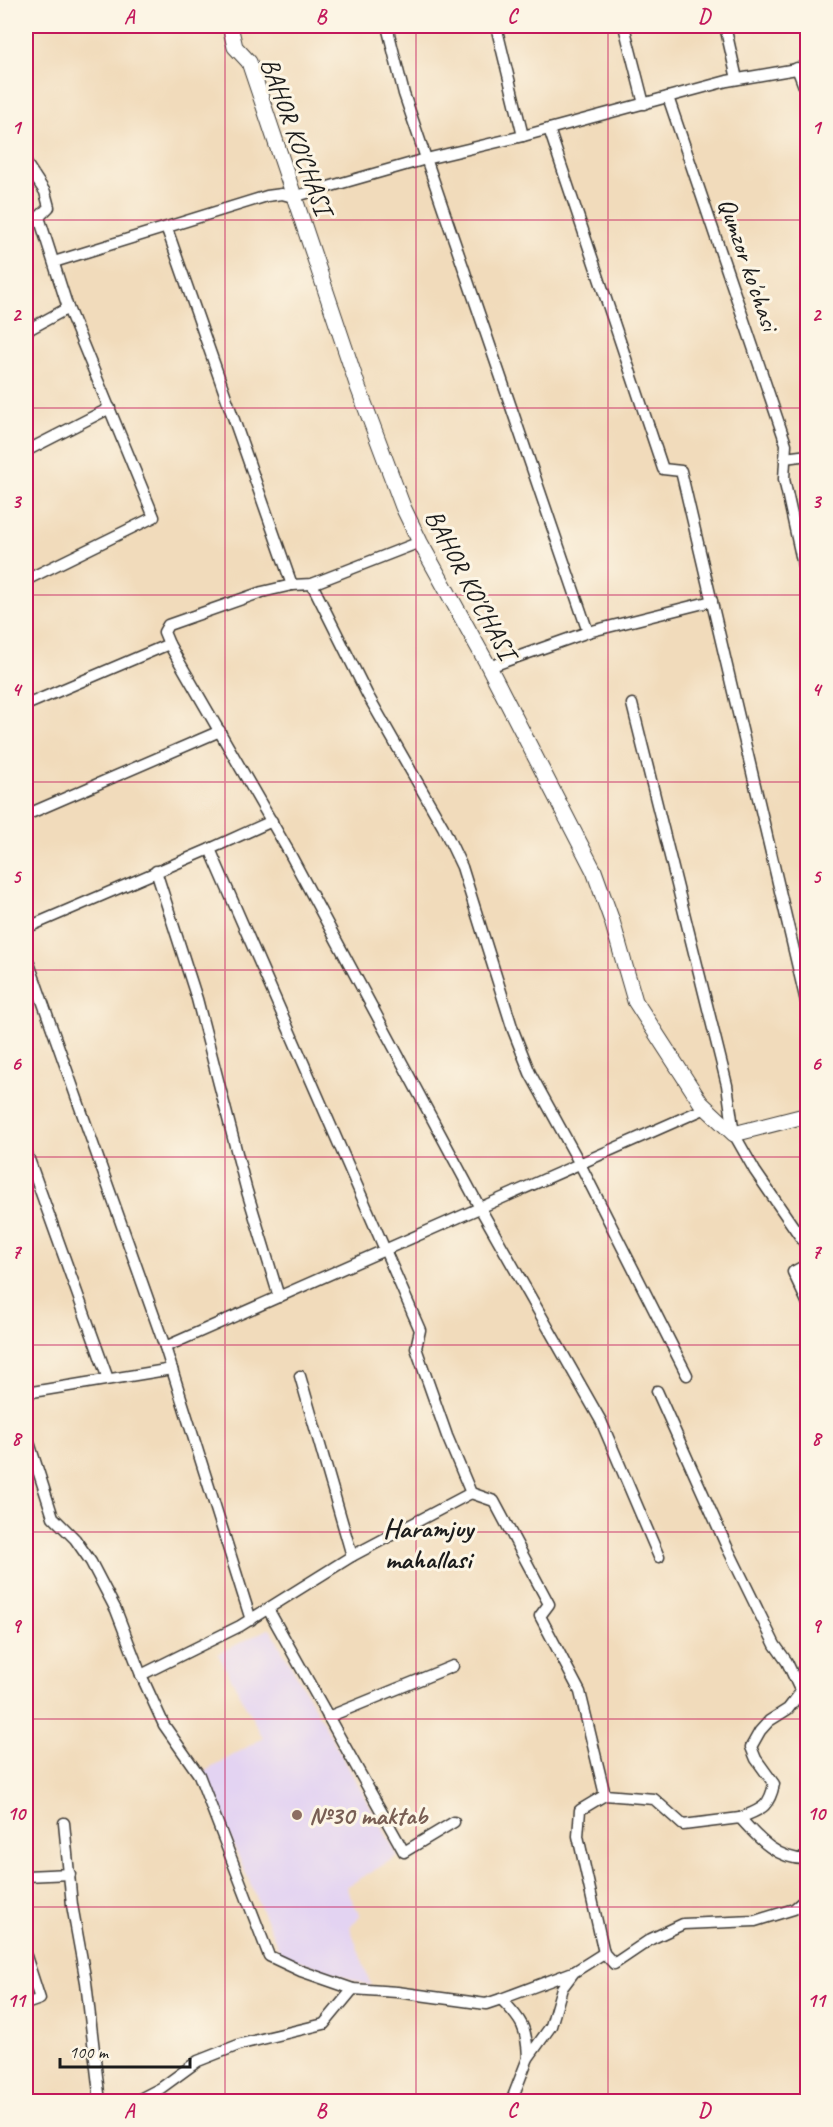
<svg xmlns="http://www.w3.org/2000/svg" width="833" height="2127" font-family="Caveat,sans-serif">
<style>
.built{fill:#e3d3f2}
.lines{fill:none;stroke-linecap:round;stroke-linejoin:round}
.street-casing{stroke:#3c3934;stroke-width:13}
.secondary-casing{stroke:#3c3934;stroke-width:17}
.street{stroke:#fff;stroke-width:10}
.secondary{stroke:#fff;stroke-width:15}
.grid{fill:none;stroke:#c2185b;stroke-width:1.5;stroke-opacity:0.55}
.education-dot{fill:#8d6e63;stroke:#fcf5e5;stroke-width:2}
.labels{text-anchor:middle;stroke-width:6;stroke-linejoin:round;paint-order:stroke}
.street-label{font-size:26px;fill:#1c1c1c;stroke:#fcf5e5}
.education-label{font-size:26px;font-weight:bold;fill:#785e54;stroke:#fcf5e5;text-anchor:start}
.neighbourhood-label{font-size:27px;font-weight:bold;fill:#1c1c1c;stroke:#fcf5e5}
.neatline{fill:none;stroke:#c2185b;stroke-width:2}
.grid-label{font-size:20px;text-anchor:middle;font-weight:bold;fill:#c2185b}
</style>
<rect width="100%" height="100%" fill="#fcf5e5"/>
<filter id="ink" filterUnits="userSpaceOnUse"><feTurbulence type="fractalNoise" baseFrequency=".0167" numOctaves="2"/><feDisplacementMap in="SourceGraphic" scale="12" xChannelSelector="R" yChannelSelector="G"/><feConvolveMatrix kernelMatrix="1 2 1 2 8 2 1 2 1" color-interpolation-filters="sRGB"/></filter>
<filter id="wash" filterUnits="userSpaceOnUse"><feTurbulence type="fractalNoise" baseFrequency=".008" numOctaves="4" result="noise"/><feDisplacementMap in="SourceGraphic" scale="24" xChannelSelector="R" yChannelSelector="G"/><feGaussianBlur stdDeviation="1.35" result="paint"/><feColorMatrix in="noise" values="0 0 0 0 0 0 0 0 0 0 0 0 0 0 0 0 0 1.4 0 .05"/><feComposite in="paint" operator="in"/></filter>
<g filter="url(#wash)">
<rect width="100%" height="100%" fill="#f1dbbb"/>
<polygon class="built" points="270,1628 398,1856 346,1887 360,1916 350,1927 371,1986 281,1954 202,1773 263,1738 218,1654"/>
</g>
<g filter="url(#ink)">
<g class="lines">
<g class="street-casing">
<g id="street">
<polyline points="387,26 404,94 588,632"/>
<polyline points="496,26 523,136"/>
<polyline points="624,26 644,104"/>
<polyline points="725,26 737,79"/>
<polyline points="797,68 808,97"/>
<polyline points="668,97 786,444 784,479 808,588"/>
<polyline points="549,129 663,469 681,471 808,1010"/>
<polyline points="26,163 45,192 49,207 39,217 26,224"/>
<polyline points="167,229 292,585"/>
<polyline points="54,262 267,196 282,194 293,197 426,159 523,136 727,81 808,67"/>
<polyline points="26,331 68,308"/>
<polyline points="26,451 110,408"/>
<polyline points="785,458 808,455"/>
<polyline points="420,542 312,584 292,585 262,592 168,625 164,632 169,644 289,852 480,1208 601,1421 659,1557"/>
<polyline points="26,580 154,517 68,308 39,217"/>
<polyline points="312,584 367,694 443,827 462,867 513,1030 530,1073 580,1164 687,1375"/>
<polyline points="489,667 588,632 712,601"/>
<polyline points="632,704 727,1085 734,1134 755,1171 808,1248"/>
<polyline points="26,705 169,644"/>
<polyline points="26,815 220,731"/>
<polyline points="210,849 420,1330 416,1348 447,1436 471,1493 494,1501 549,1604 540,1616 580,1692 605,1795"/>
<polyline points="156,871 197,999 246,1188 279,1297"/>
<polyline points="26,928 210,849 272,821"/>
<polyline points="26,955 165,1347 251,1620"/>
<polyline points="26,1151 108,1379"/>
<polyline points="808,1264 793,1272 808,1304"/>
<polyline points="165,1347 706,1108"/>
<polyline points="300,1376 352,1556"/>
<path d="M657,1391l70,156 48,98 12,17 14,30 -13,17 -19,12 -9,10 -9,16 5,12 18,25c-5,24 -13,25 -34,34"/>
<polyline points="26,1393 172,1369"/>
<polyline points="26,1433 53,1517 75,1539 91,1562 116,1610 141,1675 164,1725 199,1775 269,1956 301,1971 353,1989 397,1992 486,2004 501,1999"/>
<polyline points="268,1609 404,1852 454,1822"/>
<polyline points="141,1675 240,1626 352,1556 471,1493"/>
<polyline points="328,1717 453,1666"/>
<polyline points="64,1823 72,1905 86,1982 100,2102"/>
<path d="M808,1859c-30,2 -50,-21 -68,-41l-57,7 -29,-26 -49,-4 -25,15 -2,26 26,117 10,11 37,-25 32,-15 72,-3 39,-12 14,-12"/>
<polyline points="26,1876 70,1874"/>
<polyline points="26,1956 40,1999 26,2004"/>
<path d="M528,2058c-1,-30 -6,-38 -27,-59l72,-27"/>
<polyline points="134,2102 161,2088 198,2061 241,2044 324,2024 353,1989"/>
<polyline points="511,2102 528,2058 551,2026 562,1988 574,1972 604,1953"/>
</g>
</g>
<g class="secondary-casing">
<polyline id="secondary" points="230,26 235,47 249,62 358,387 403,507 420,542 489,667 594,871 612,921 635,1001 701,1103 734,1134 808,1115"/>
</g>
<use href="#street" class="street"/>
<use href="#secondary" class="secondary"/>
</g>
</g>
<path class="grid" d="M225,26v2076M416,26v2076M608,26v2076M26,220h782M26,408h782M26,595h782M26,782h782M26,970h782M26,1157h782M26,1345h782M26,1532h782M26,1719h782M26,1907h782"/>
<circle class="education-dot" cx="297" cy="1815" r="6"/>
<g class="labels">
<g class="street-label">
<text transform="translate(297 136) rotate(70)" y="9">BAHOR KO'CHASI</text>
<text transform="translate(749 264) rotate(71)" y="9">Qumzor ko'chasi</text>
<text transform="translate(471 584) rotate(62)" y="9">BAHOR KO'CHASI</text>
</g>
<g class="education-label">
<text x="309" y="1824">№30 maktab</text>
</g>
<g class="neighbourhood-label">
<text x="428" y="1537">Haramjuy<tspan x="428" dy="31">mahallasi</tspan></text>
</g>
</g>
<rect width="833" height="2127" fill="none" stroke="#fcf5e5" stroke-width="66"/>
<path d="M60 2058v9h130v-9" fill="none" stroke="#1c1c1c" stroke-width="3"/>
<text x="69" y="2058" font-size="18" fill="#1c1c1c" stroke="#fcf5e5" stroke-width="4.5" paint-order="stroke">100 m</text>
<rect x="33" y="33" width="767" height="2061" class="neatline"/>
<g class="grid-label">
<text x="129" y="23">A</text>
<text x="321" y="23">B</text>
<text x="512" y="23">C</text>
<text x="704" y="23">D</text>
<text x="16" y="134">1</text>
<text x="816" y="134">1</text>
<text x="16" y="321">2</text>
<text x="816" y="321">2</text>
<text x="16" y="508">3</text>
<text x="816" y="508">3</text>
<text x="16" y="696">4</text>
<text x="816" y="696">4</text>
<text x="16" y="883">5</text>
<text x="816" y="883">5</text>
<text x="16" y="1070">6</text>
<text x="816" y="1070">6</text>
<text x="16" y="1258">7</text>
<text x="816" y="1258">7</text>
<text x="16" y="1445">8</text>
<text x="816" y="1445">8</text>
<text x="16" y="1632">9</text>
<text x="816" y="1632">9</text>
<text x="16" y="1820">10</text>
<text x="816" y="1820">10</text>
<text x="16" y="2007">11</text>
<text x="816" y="2007">11</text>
<text x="129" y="2117">A</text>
<text x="321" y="2117">B</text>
<text x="512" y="2117">C</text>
<text x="704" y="2117">D</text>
</g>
</svg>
